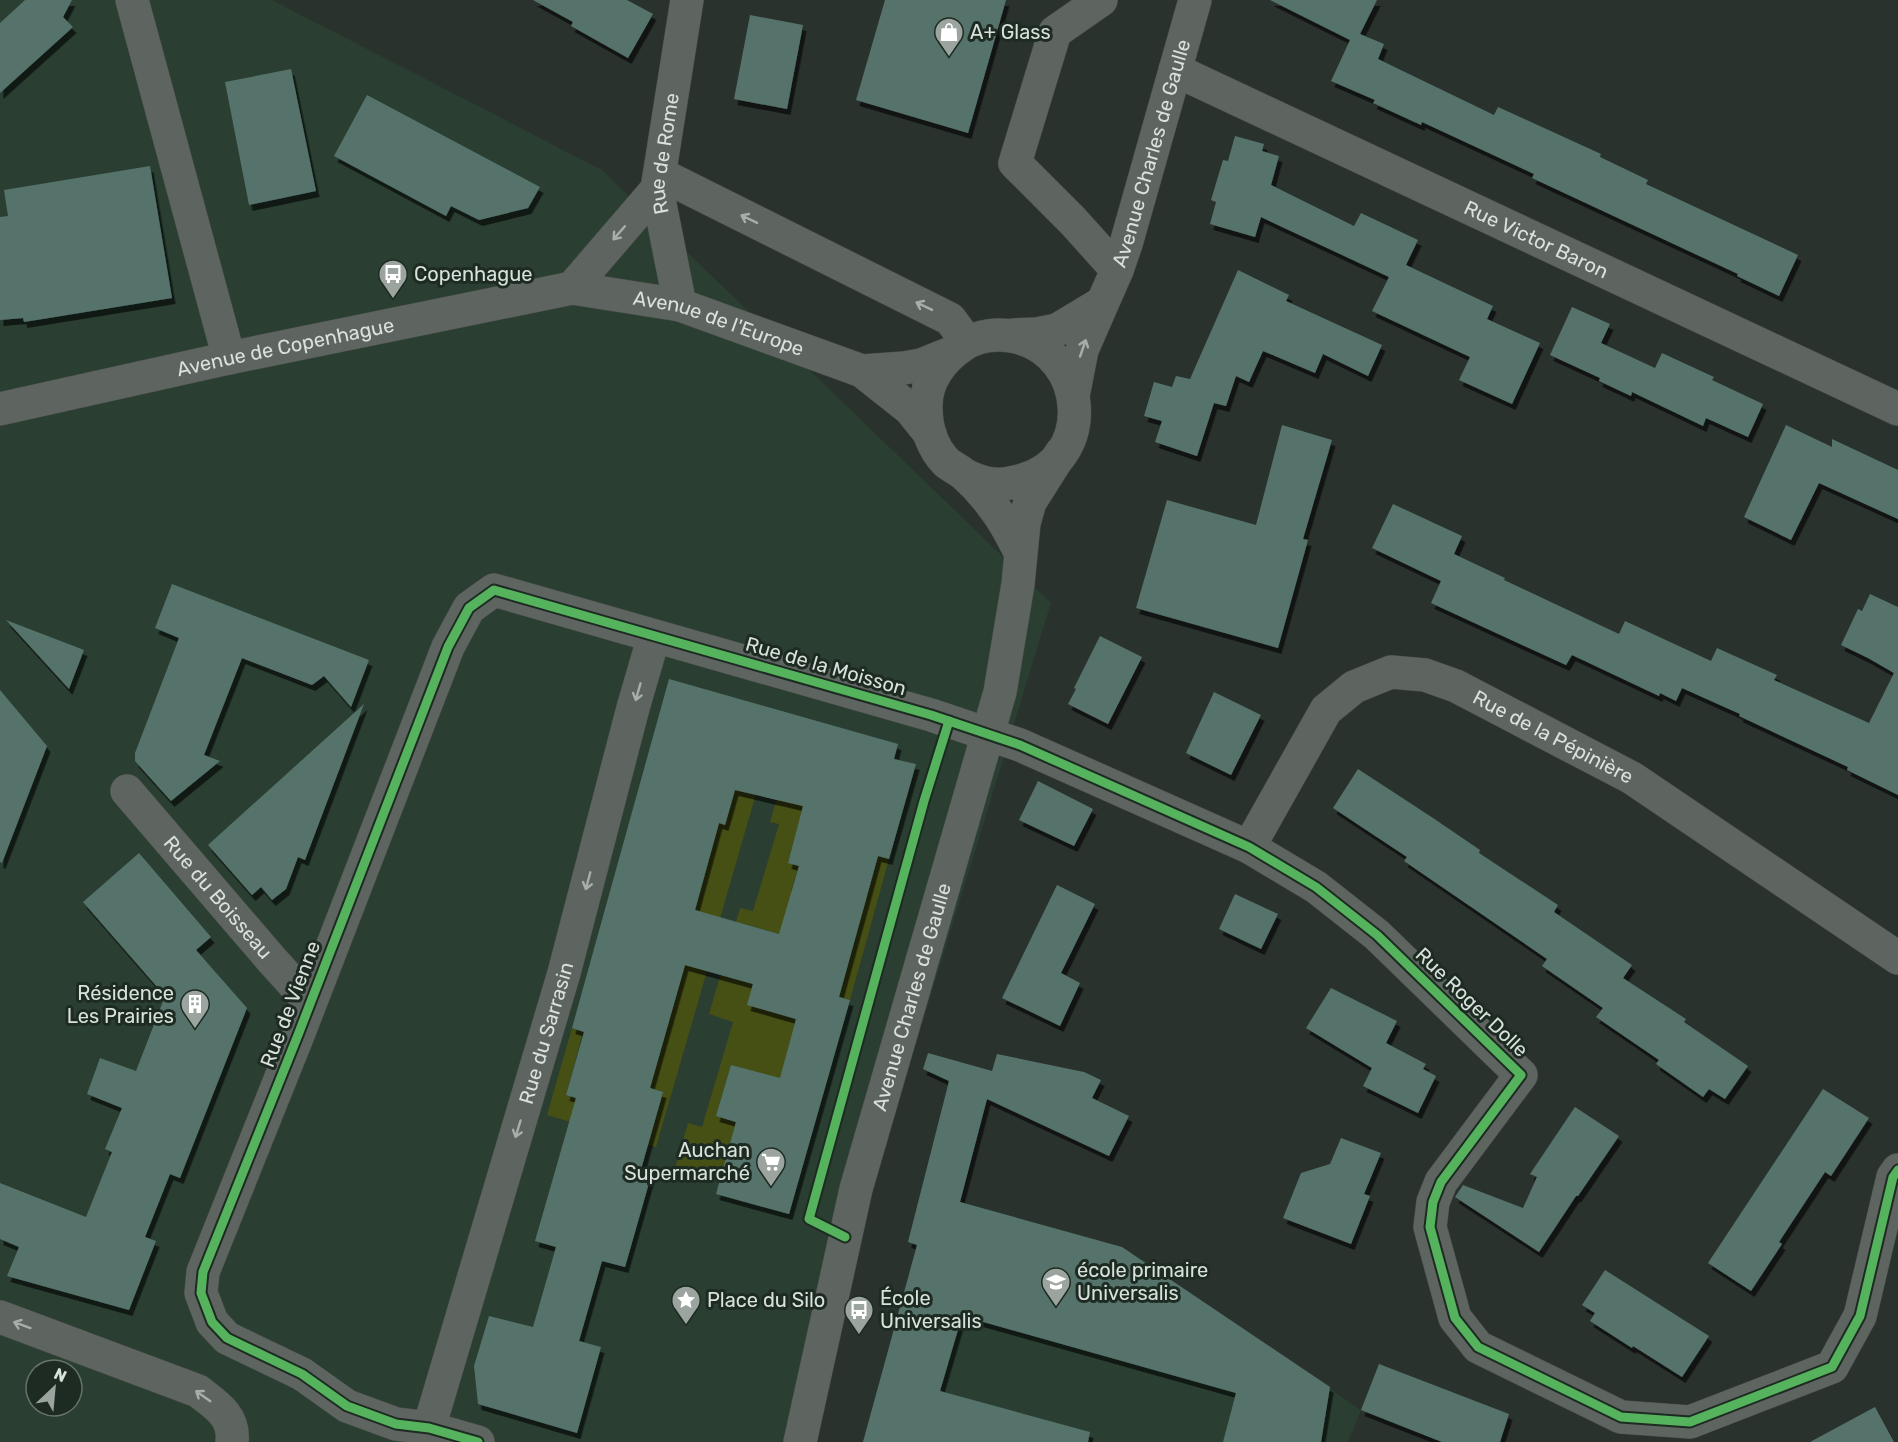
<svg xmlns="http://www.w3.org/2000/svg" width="1898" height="1442" font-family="Rubik,sans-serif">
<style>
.built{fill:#2a3e31;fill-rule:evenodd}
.green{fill:#475014}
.building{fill:#55736b;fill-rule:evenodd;filter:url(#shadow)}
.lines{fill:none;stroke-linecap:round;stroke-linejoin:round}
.minor-casing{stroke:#474e49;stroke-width:34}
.minor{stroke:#5e6460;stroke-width:33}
.cycleway-casing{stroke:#1d2b22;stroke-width:13}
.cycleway{stroke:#56b35d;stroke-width:9}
.oneway{stroke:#a7afaa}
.labels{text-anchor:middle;stroke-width:6;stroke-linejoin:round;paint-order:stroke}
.poi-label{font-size:20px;fill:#d8e1db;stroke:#1d2b22;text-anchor:start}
.street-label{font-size:20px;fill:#d8e1db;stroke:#1d2b22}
</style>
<defs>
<filter id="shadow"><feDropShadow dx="3.5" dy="6" stdDeviation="0" flood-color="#0009"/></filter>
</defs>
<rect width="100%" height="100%" fill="#2a322d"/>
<g class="built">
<path d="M0,0h272l330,170 449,433 -257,839h-794zM36,1370h36v36h-36z"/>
<polygon points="921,1191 1122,1247 1361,1410 1348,1442 863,1442 917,1245 908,1242"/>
</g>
<g class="green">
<polygon points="796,735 815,764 788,862 799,866 791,891 834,903 870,886 878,856 889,859 850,1000 839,997 855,940 822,930 818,945 741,923 726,976 753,984 748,1005 796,1019 835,1052 824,1091 731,1065 716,1116 736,1122 720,1181 675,1169 688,1123 702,1127 733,1022 709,1014 740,908 753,911 779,824 770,822"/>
<polygon points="753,778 760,780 719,922 694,913 708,862 712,821 725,825 735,790 749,793"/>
<polygon points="716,940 656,1147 547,1115 572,1028 583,1032 566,1095 635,1115 637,1124 653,1128 663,1092 638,1085 660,1053 689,948"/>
</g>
<g class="building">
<polygon points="25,0 72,0 63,17 73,27 0,93 0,23"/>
<polygon points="533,0 627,0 653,14 628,58 571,26 573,22"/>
<polygon points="885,0 1006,0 968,133 856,100"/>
<polygon points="1270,0 1377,0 1360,34 1384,44 1378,59 1494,115 1498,107 1601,154 1600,157 1648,180 1646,184 1798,255 1779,296 1737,276 1738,274 1532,178 1534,174 1422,122 1421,125 1373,103 1375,100 1331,81 1350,40"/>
<polygon points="750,15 803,25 787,109 734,99"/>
<polygon points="291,69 316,191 249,205 225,82"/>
<polygon points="367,95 540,187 528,208 479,220 451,206 446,216 334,156"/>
<polygon points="1235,136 1264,144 1262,151 1279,156 1271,185 1354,226 1361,213 1418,240 1406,265 1493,306 1487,319 1540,343 1512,404 1459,380 1470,357 1372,311 1389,277 1261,217 1255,237 1210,224 1216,202 1211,200 1223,160 1228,161"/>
<polygon points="150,166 172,298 24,322 23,318 0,320 0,217 8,216 4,190"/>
<polygon points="1238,270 1289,295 1286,301 1382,345 1368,376 1323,354 1315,373 1263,351 1249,382 1236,376 1226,406 1214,403 1197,456 1155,442 1162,421 1144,416 1154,382 1172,387 1176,376 1190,379"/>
<polygon points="1572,307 1610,324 1601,343 1655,368 1662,353 1714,377 1712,380 1763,404 1748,437 1706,418 1703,426 1632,392 1631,396 1599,381 1600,378 1550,355"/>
<polygon points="1282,425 1332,440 1303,539 1308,540 1278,648 1136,608 1167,500 1256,525"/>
<polygon points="1786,425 1832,447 1832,439 1898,470 1898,519 1819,483 1791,540 1744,517"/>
<polygon points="1393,504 1462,536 1454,554 1505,578 1504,580 1619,634 1625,621 1711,661 1717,648 1777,675 1774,680 1869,723 1894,673 1868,658 1841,645 1858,609 1862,611 1870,594 1898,607 1898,795 1847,770 1848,767 1739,716 1740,714 1682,688 1676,701 1660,693 1659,696 1572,655 1566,665 1431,603 1441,581 1372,548"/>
<polygon points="172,584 369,660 351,707 324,676 312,685 242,658 204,755 220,761 171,801 135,761 135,753 179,638 155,628"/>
<polygon points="6,620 84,650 69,689"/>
<polygon points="1100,636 1142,657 1108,724 1068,704 1076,689 1074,688"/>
<path d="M669,679l229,65 -4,15 22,5 -27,95 -11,-3 -39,141 11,3 -61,214 -73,-20 20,-72 -20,-6 15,-51 49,13 16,-59 -49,-14 6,-21 -68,-19 -35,123 13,4 -23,81 11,3 -26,91 -23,-6 -23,80 22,6 -24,86 -99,-29 -4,-38 15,-50 44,11 23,-80 -21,-6 41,-143 -10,-3 18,-63 -12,-4zM735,790l68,16 -15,57 11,3 -20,68 -84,-24 24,-87 6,2z"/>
<polygon points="0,690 47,746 2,863 0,862"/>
<polygon points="1214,692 1261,715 1231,775 1186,753"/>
<polygon points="364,704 305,860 298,857 286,889 272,900 261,887 252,895 208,845"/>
<polygon points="1358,769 1433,818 1480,850 1479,853 1558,905 1554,912 1632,965 1623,978 1686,1019 1684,1022 1748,1066 1725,1099 1709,1089 1703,1097 1656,1064 1659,1060 1596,1017 1603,1008 1542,966 1547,959 1404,861 1407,857 1333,808"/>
<polygon points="1038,781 1093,809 1074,846 1019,820"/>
<polygon points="139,853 211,937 196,950 247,1008 180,1178 170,1174 145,1237 156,1241 129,1310 7,1276 19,1247 0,1239 0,1183 86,1217 112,1152 105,1149 122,1108 87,1094 100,1058 136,1071 165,996 83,902"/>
<polygon points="1057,885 1095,904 1061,973 1080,983 1060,1026 1002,998"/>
<polygon points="1235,894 1278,914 1261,949 1219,929"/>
<polygon points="1331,988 1397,1021 1386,1043 1426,1064 1423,1069 1436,1076 1418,1113 1363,1086 1372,1068 1306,1028"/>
<polygon points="928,1053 992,1071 997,1054 1084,1072 1101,1080 1092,1098 1129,1116 1109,1156 987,1099 960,1202 1122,1247 1330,1387 1321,1442 1223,1442 1236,1393 962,1316 940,1391 1090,1432 1088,1442 863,1442 917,1245 908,1242 949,1081 923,1069"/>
<polygon points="1823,1089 1869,1118 1831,1176 1825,1172 1779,1242 1782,1244 1751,1291 1708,1263"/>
<polygon points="1575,1107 1619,1136 1578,1196 1576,1196 1539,1252 1455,1197 1463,1185 1523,1208 1537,1177 1530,1174"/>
<polygon points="1341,1138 1381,1153 1364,1194 1370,1196 1351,1244 1283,1218 1301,1173 1330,1164"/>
<polygon points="1605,1270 1709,1336 1682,1377 1633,1346 1632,1348 1590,1321 1595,1313 1582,1305"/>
<polygon points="1379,1364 1509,1414 1500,1442 1442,1442 1361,1410"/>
<polygon points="1875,1407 1894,1442 1810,1442"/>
</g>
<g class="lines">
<g class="minor-casing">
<g id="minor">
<polyline points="132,0 229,358"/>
<polyline points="1101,0 1055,32 1015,163 1073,221 1117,270"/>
<path id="s1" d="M1175,70l723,339"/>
<polyline points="660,174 950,319 967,342"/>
<polyline points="572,288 657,189"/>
<path id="s2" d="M680,305l-23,-116 30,-189"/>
<polyline points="1013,335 1037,334 1057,330 1102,303"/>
<polyline points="862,371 904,368 921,365 951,353"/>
<path id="s3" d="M1073,396l9,-46 35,-80 9,-26 69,-244"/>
<path id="s4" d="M0,409l229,-51 343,-70 108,17 182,66 48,38 20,25"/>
<path d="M966,476c6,2 14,6 21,7 12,3 24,0 36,-3 73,-20 66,-126 -7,-143 -17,-4 -38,-2 -53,8 -21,14 -38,36 -37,63 0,20 6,39 20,54 6,5 13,8 19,13 10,9 23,24 30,34 10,13 18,29 25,43"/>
<path id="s5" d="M127,791l144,168 39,43"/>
<path id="s6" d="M1249,847l77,-137 28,-23 37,-15 34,3 31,11 176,92 266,180"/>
<path d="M0,1317l198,74c18,14 37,25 34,51"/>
<path id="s7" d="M429,1428l135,-455 69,-265 21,-72"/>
<polyline points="478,1442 429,1428 396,1424 347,1406 302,1374 227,1338 212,1322 201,1293 203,1272 298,1035 448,647 469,608 494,590 931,715 1020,745 1249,847 1316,887 1377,935 1521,1075 1441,1182 1433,1202 1430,1227 1455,1318 1478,1347 1621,1417 1690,1422 1832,1367 1860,1316 1893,1177 1898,1170"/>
<path id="s8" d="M800,1442l56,-253 144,-497 18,-108 6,-61 6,-21 31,-49"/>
</g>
</g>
<use href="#minor" class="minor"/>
<g class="cycleway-casing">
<g id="cycleway">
<polyline points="845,1237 809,1219 924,801 949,721"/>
<polyline points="478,1442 429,1428 396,1424 347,1406 302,1374 227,1338 212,1322 201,1293 203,1272 298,1035 448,647 469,608 494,590 931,715 1020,745 1249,847 1316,887 1377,935 1521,1075 1441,1182 1433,1202 1430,1227 1455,1318 1478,1347 1621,1417 1690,1422 1832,1367 1860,1316 1893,1177 1898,1170"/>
</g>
</g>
<use href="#cycleway" class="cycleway"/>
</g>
<defs><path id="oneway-shaft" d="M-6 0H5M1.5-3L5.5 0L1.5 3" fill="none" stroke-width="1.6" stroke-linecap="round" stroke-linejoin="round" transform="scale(1.5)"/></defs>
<g class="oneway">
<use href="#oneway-shaft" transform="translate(749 219) rotate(-154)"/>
<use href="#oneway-shaft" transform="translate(619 233) rotate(131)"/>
<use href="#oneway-shaft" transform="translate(924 306) rotate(-154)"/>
<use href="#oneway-shaft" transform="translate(1083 348) rotate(-71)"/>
<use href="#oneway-shaft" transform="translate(638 692) rotate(106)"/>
<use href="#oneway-shaft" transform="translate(588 881) rotate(105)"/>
<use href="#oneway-shaft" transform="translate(518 1129) rotate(107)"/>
<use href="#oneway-shaft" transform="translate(22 1325) rotate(-160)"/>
<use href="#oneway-shaft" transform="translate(203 1396) rotate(-145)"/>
</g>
<defs>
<g id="shop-pin" transform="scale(1.5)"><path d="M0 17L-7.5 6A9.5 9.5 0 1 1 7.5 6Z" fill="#9ba49e" stroke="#1d2b22"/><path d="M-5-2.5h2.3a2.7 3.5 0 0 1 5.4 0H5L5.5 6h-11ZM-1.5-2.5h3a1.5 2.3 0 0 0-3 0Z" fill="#fff"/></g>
<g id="bus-pin" transform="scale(1.5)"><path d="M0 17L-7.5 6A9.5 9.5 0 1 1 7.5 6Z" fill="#9ba49e" stroke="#1d2b22"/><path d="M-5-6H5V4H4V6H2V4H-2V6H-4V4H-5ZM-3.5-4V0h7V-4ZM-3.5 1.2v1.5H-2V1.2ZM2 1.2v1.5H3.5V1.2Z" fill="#fff"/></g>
<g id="building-pin" transform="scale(1.5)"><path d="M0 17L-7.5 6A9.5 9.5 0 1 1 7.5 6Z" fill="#9ba49e" stroke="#1d2b22"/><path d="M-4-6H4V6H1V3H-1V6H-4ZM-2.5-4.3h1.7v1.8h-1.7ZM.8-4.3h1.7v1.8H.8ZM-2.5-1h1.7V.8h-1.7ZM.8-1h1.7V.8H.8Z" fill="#fff"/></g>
<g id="supermarket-pin" transform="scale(1.5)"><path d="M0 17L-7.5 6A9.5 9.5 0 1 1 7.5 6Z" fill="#9ba49e" stroke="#1d2b22"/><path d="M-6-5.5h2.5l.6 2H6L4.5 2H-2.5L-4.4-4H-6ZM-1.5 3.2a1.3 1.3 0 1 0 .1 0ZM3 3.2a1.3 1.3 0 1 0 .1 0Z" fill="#fff"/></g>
<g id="school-pin" transform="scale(1.5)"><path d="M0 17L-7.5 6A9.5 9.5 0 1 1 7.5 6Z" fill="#9ba49e" stroke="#1d2b22"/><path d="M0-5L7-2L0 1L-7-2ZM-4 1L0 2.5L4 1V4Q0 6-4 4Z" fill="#fff"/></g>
<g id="sight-pin" transform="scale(1.5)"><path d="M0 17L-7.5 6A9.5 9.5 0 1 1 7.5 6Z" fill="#9ba49e" stroke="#1d2b22"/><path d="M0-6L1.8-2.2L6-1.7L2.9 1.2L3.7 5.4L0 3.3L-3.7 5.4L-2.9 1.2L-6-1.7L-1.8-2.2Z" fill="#fff"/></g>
</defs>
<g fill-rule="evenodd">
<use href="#shop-pin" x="949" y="32"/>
<use href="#bus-pin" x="393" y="274"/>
<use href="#building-pin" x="195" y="1004"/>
<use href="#supermarket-pin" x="771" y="1162"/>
<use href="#school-pin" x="1056" y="1282"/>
<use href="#sight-pin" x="686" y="1300"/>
<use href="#bus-pin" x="859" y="1310"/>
</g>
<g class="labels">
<g class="poi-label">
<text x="970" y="39">A+ Glass</text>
<text x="414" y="281">Copenhague</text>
<text x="174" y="1000" text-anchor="end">Résidence<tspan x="174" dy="23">Les Prairies</tspan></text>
<text x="750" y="1157" text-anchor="end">Auchan<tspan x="750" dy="23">Supermarché</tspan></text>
<text x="1077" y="1277">école primaire<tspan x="1077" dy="23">Universalis</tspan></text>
<text x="880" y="1305">École<tspan x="880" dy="23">Universalis</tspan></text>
<text x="707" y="1307">Place du Silo</text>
</g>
<g class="street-label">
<text dy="7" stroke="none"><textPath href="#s3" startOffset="256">Avenue Charles de Gaulle</textPath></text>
<text dy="7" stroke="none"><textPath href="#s2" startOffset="154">Rue de Rome</textPath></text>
<text dy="7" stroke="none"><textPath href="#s1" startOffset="399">Rue Victor Baron</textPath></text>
<text dy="7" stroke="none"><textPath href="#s4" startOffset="736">Avenue de l'Europe</textPath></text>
<text dy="7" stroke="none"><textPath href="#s4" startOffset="292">Avenue de Copenhague</textPath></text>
<text transform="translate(826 666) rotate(16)" y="7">Rue de la Moisson</text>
<text dy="7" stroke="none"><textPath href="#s6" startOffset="410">Rue de la Pépinière</textPath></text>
<text dy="7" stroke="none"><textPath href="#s5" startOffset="140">Rue du Boisseau</textPath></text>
<text dy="7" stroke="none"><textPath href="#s8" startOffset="459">Avenue Charles de Gaulle</textPath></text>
<text transform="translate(1472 1002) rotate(44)" y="7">Rue Roger Dolle</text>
<text transform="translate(290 1004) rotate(-69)" y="7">Rue de Vienne</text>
<text dy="7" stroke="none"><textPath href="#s7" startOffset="412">Rue du Sarrasin</textPath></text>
</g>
</g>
<g transform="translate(54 1388) rotate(26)"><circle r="28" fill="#1d2b22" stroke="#68746c" stroke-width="1.5"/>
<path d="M0-4.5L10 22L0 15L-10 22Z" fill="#9ba49e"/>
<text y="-9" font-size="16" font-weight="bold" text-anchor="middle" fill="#d8e1db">N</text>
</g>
</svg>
